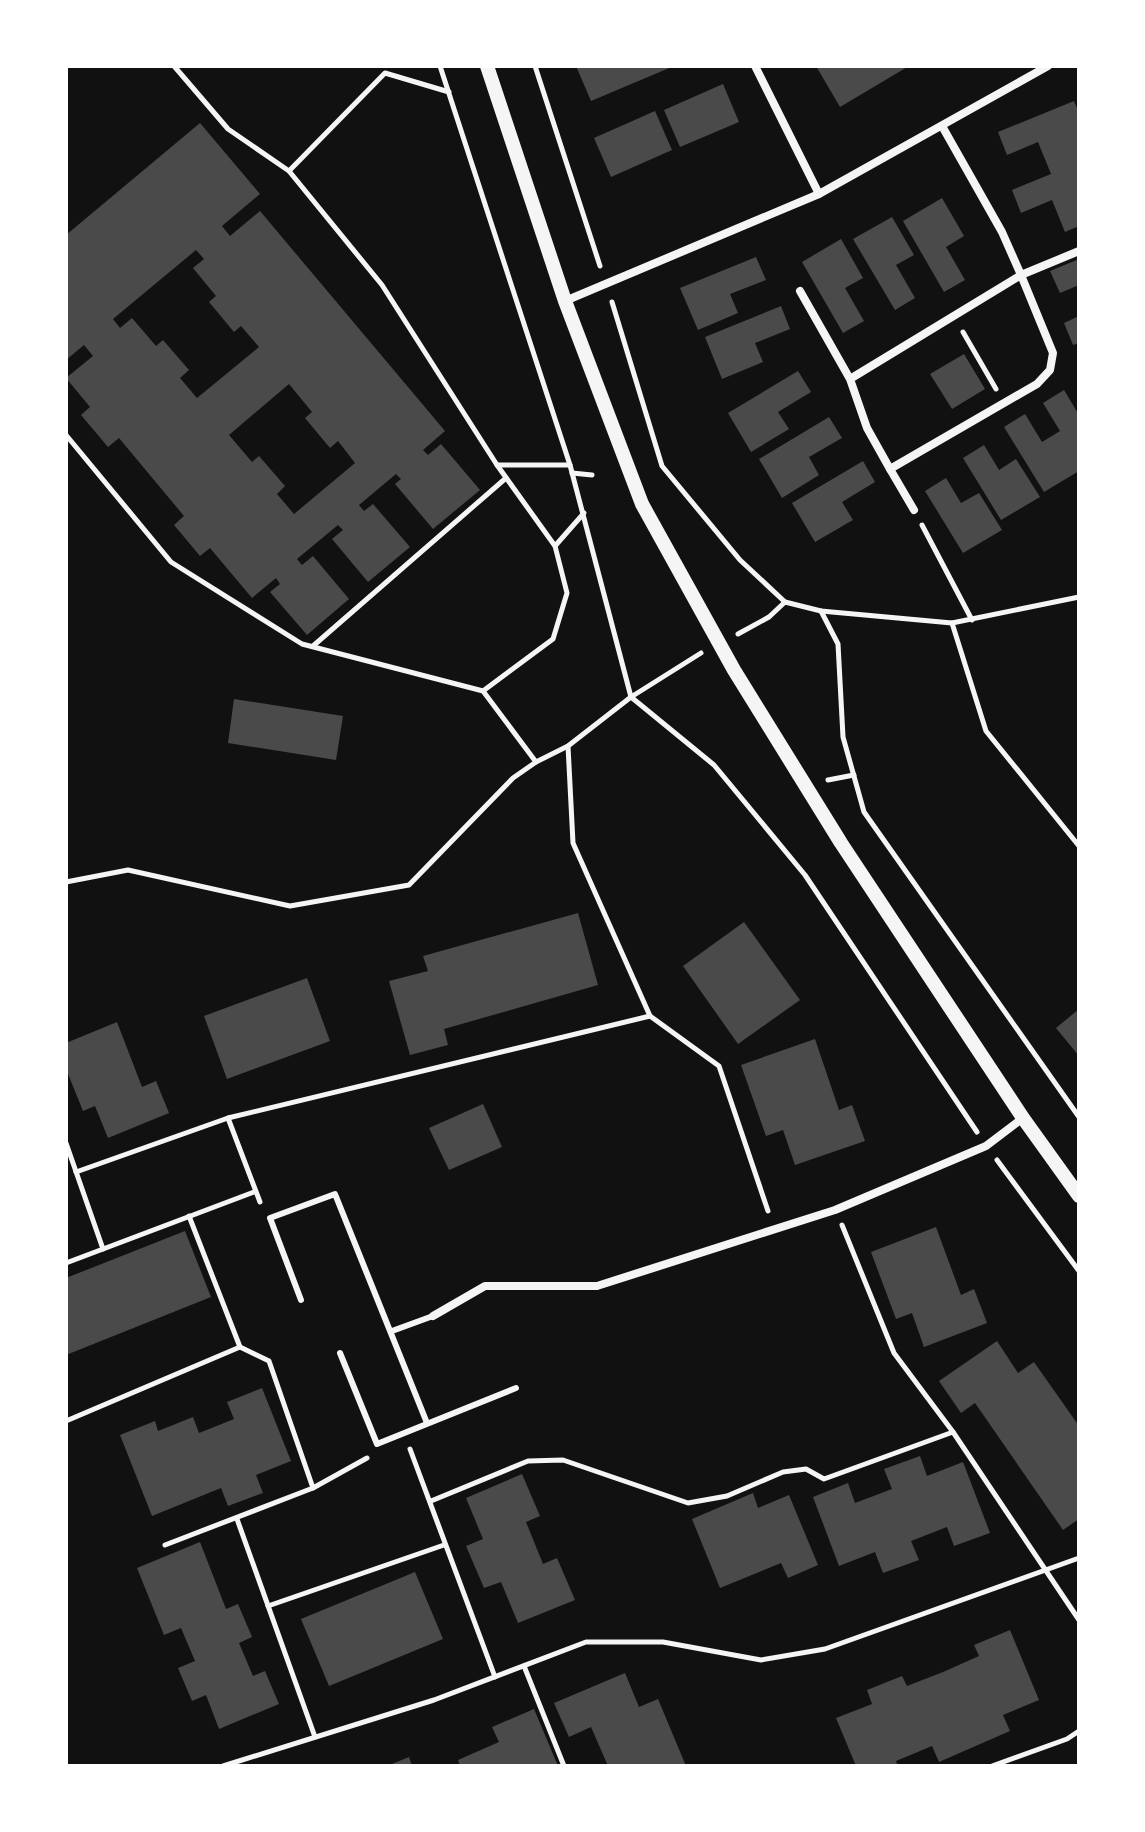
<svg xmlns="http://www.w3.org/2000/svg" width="1145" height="1832" font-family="'PT Serif',serif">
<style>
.building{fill:#4a4a4a;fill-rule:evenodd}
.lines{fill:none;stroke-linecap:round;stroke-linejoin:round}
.path{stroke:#f5f5f5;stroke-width:5}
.service{stroke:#f5f5f5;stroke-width:6}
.minor{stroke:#f5f5f5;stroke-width:8}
.tertiary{stroke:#f5f5f5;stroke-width:14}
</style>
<rect width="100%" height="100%" fill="#111"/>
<g class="building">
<polygon points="576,66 674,66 591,101"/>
<polygon points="816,66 909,66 840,107"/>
<polygon points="723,84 739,122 680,147 664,110"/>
<polygon points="1074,101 1079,113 1079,226 1065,232 1052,200 1021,213 1012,190 1051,174 1038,142 1007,155 998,132"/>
<polygon points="655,111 672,150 611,177 594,138"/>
<path d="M200,123l60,71 -38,32 8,10 30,-25 185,220 -22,19 5,5 13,-11 39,46 -47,39 -38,-45 6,-5 -5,-5 -37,31 5,6 9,-7 37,43 -42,35 -36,-43 11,-9 -5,-5 -41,34 5,6 11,-9 36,43 -42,36 -37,-43 10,-8 -4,-6 -24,20 -42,-50 -10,8 -26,-31 10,-9 -65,-78 -11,9 -27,-32 9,-8 -24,-29 27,-22 -9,-11 -18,15v-125zM196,250l8,9 -11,9 23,28 -7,6 25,30 7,-6 18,21 -62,51 -17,-20 9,-8 -26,-30 -7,6 -24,-28 -12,10 -7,-9zM289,384l23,28 -7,6 25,30 8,-7 17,22 -61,51 -17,-20 8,-8 -26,-30 -7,6 -23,-27z"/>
<polygon points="942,198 964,236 946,247 965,280 944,292 903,221"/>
<polygon points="892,217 914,255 896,265 915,298 895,310 853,239"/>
<polygon points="841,239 863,278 845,288 864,321 843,333 802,262"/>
<polygon points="756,257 766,280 730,294 738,313 698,330 680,288"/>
<polygon points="1079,259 1079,285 1060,293 1050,271"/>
<polygon points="781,306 790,329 755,343 763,362 722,379 705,337"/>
<polygon points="1079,316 1079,343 1073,345 1064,323"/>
<polygon points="964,354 985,389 952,409 930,374"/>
<polygon points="798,371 811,392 778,412 789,429 751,452 728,413"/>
<polygon points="1064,390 1079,415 1079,471 1044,492 1004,427 1025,414 1042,442 1060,431 1043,403"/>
<polygon points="829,417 842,438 809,457 819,475 782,498 759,459"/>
<polygon points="984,445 999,470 1016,459 1040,497 1001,520 963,458"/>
<polygon points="863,461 875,482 842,502 853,520 815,542 792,503"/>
<polygon points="946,478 961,503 979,493 1002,530 963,553 925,491"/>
<polygon points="234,699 343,716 336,760 228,743"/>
<polygon points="578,913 598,985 444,1029 448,1045 410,1055 389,981 428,971 423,956"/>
<polygon points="744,922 800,1000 738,1044 683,966"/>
<polygon points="307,978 330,1041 227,1079 204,1016"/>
<polygon points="1079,1009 1079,1056 1056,1028"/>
<polygon points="117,1022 142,1087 156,1081 169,1113 108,1138 95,1106 83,1111 66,1069 66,1043"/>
<polygon points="815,1039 839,1110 852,1105 865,1141 795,1165 783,1130 766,1136 741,1065"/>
<polygon points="483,1104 502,1147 449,1170 429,1128"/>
<polygon points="936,1227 961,1295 974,1289 987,1323 924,1347 912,1313 896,1319 871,1252"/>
<polygon points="185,1231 211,1297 66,1355 66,1278"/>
<polygon points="997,1341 1018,1373 1034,1362 1079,1426 1079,1519 1063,1530 975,1403 961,1413 939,1381"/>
<polygon points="262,1388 291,1461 256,1475 263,1493 228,1506 221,1488 152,1516 120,1435 155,1421 158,1431 193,1417 199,1433 234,1419 227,1402"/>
<polygon points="920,1456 927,1476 963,1462 990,1533 954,1546 947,1527 911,1541 919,1560 883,1573 875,1552 839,1566 813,1497 848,1483 855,1503 892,1489 884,1469"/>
<polygon points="522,1474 540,1516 526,1522 543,1564 557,1558 575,1600 518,1623 501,1582 484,1588 466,1546 483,1539 466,1498"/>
<polygon points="753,1493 758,1508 789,1495 818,1565 788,1578 781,1563 720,1588 692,1519"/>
<polygon points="200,1542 226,1609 238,1604 252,1637 239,1643 253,1676 265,1671 279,1704 219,1729 206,1695 192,1701 178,1668 195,1661 181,1628 164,1635 137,1568"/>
<polygon points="415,1572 443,1639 329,1686 301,1619"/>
<polygon points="1010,1630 1039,1700 1003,1715 1010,1731 939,1762 932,1746 896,1761 898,1766 856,1766 836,1718 872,1704 867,1690 902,1676 907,1686 943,1672 979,1656 974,1645"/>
<polygon points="625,1673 639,1707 658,1699 686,1766 608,1766 591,1727 569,1737 554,1703"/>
<polygon points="534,1709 558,1766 460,1766 458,1760 499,1742 492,1727"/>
<polygon points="409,1757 412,1766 387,1766"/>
</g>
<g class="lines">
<g class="path">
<polyline points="174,66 228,129 289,171 382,285 497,465 555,546 567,593 553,639 483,691"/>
<polyline points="440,66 570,465 631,697 714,765 805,875 977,1132"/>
<polyline points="535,66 600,266"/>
<polyline points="289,171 385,73 449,92"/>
<polyline points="612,302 662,466 740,560 785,602"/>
<polyline points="963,332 996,389"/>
<polyline points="66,435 171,562 302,644 483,691 536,762"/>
<polyline points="497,465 570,465"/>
<polyline points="572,473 592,475"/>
<polyline points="922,525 972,620"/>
<polyline points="555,546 584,513"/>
<polyline points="821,611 838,644 843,737 864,812 1079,1117"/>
<polyline points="952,623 986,731 1079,846"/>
<polyline points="738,634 769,617 785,602 821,611 952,623 1079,597"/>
<polyline points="313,646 506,478"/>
<polyline points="568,746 573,843 650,1016 719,1066 768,1211"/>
<polyline points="828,780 854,775"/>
<polyline points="66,882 128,870 290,906 409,885 513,778 536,762 568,746 631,697 701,653"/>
<polyline points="228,1118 260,1202"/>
<polyline points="66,1143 103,1249"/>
<polyline points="997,1160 1079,1271"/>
<polyline points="76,1172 228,1118 650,1016"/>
<polyline points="842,1225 894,1353 953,1432 1079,1620"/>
<polyline points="66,1263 254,1192"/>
<polyline points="66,1421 240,1347"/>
<polyline points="410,1449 495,1677"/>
<polyline points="313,1488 367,1458"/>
<polyline points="431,1501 528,1461 563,1460 688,1503 727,1496 783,1472 806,1469 824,1479 953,1432"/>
<polyline points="237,1519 315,1737"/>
<polyline points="165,1545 313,1488 269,1361 240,1347 189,1216"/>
<polyline points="268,1606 444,1545"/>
<polyline points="524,1666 564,1766"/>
<polyline points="223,1766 434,1700 586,1642 663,1642 761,1660 825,1649 1079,1558"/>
<polyline points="992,1766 1067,1739 1079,1731"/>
</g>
<g class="service">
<polyline points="301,1300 270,1218 335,1194 427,1423"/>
<polyline points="392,1331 433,1316"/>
<polyline points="340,1353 377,1444 516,1388"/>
</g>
<g class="minor">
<polyline points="755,66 819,194"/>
<polyline points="942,126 1002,232 1021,275 1079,251"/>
<polyline points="800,291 850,379 867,428 890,469 1037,384 1050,370 1053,353 1021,275 850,379"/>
<polyline points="565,301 819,194 1048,66"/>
<polyline points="890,469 914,510"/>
<polyline points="433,1316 485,1286 597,1286 835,1210 986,1146 1023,1118"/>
</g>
<polyline class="tertiary" points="487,66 565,301 642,504 734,670 841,843 1023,1118 1079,1196"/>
</g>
<rect width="1145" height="1832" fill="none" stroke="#ffffff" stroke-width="136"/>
</svg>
